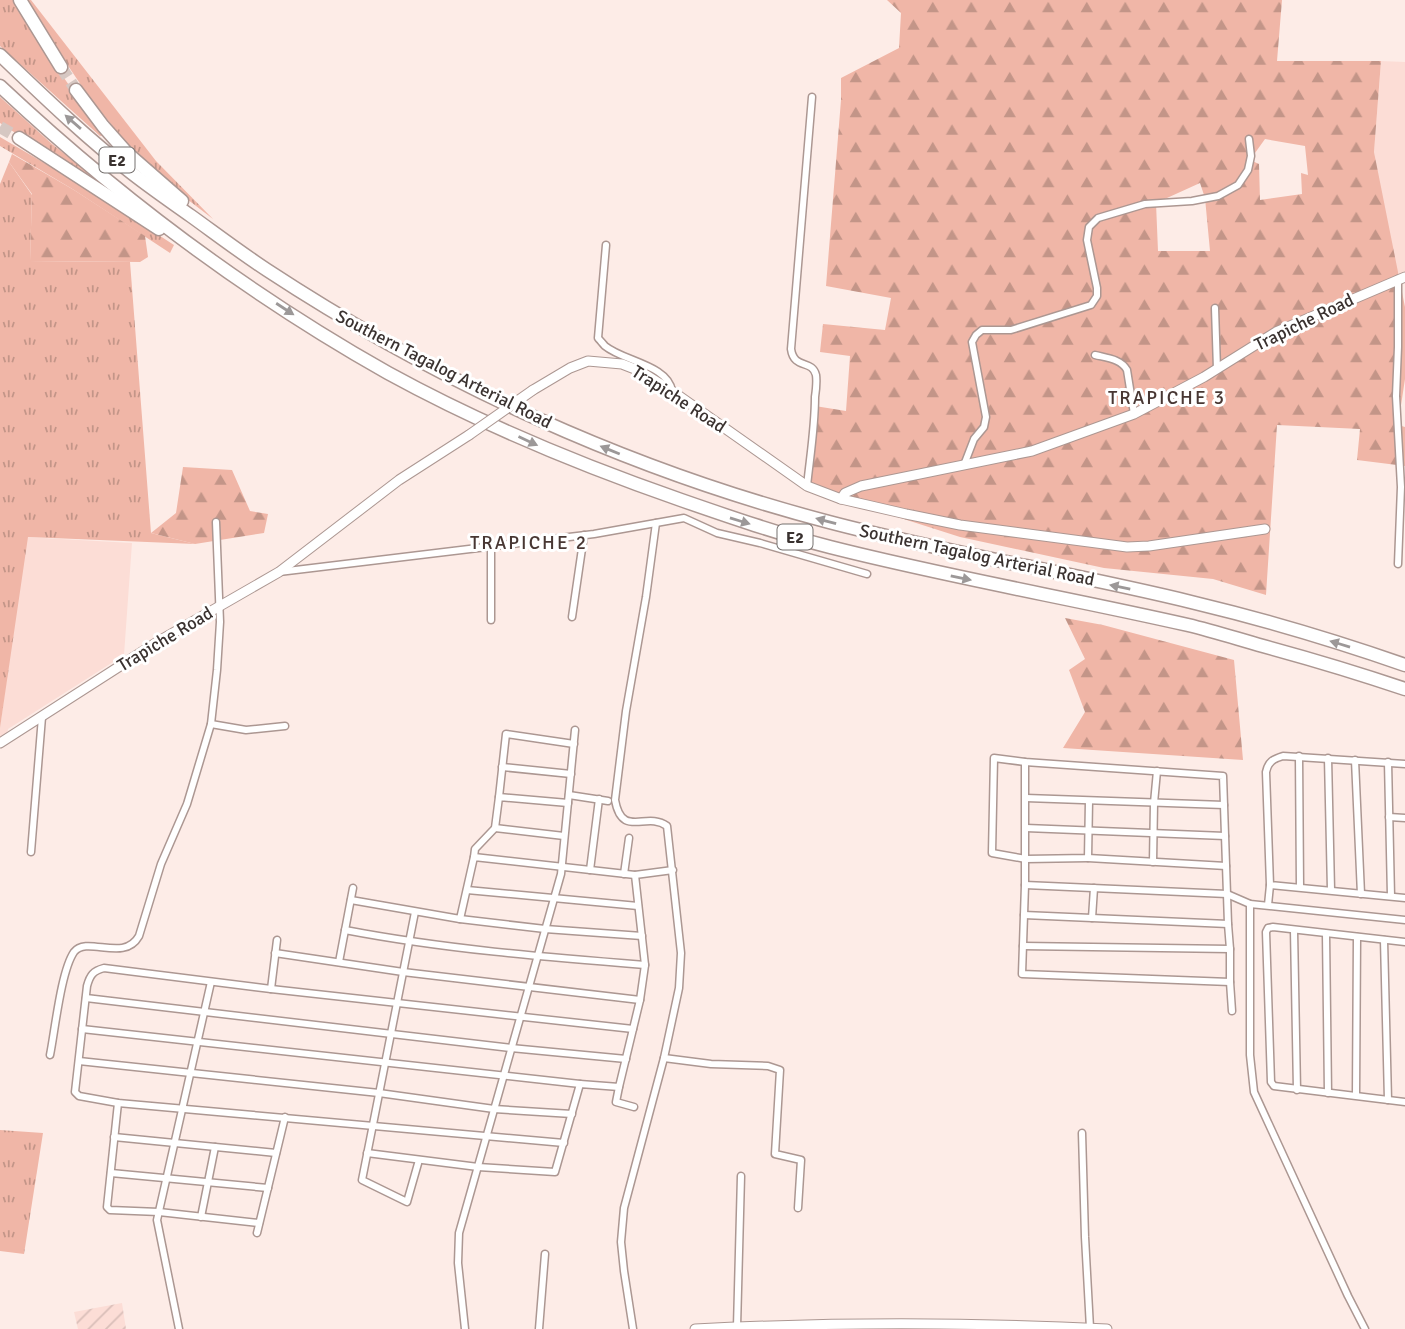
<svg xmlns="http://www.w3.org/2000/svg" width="1405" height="1329" font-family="Signika,sans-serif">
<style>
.built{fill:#fcddd6}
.industrial{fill:url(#industrial-furrows)}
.grass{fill:url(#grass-tufts)}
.forest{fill:url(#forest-firs);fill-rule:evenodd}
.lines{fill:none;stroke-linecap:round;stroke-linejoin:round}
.highway-tunnel{stroke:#d6c7c2;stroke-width:12;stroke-dasharray:12 6;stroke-linecap:butt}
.street-casing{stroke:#ac9792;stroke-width:9}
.secondary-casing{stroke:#ac9792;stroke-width:11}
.highway-casing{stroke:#ac9792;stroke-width:15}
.street{stroke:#fff;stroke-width:6}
.secondary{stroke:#fff;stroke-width:9}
.highway{stroke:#fff;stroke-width:12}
.secondary-bridge-casing{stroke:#ac9792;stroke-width:11;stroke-linecap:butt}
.secondary-bridge{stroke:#fff;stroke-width:9}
.oneway{fill:#9c9898}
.labels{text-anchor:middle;stroke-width:6;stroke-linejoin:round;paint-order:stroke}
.shield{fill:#fff;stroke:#75706e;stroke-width:2}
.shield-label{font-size:16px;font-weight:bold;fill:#3a3230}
.street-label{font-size:18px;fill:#3a3230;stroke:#fff}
.neighbourhood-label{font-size:19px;letter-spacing:2px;fill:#483733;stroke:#fff}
</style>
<defs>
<pattern id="industrial-furrows" width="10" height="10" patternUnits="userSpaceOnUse" patternTransform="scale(1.75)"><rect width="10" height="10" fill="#fcddd6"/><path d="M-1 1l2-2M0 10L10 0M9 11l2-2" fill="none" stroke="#d9beb8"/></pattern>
<pattern id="grass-tufts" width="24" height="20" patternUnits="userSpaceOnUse" patternTransform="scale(1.75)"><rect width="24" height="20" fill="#f0b6a7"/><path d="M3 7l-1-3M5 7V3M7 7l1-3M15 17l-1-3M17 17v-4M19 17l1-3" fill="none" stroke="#c39588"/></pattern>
<pattern id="forest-firs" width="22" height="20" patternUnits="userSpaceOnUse" patternTransform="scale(1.75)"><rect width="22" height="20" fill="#f0b6a7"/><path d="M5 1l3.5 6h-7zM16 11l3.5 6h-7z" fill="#c39588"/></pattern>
</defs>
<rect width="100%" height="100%" fill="#fdece7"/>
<g class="built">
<polygon points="1381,61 1405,62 1405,273 1395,277 1374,152"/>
<polygon points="26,537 132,543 124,655 8,729 7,735 0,738 0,728"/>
</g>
<polygon class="industrial" points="122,1303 126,1329 78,1329 74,1312"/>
<g class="grass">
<polygon points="0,0 14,0 57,68 104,135 100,136 0,46"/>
<polygon points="24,0 31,0 156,161 213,219 183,196 138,158 87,94"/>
<polygon points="0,97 52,144 93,176 93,180 87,179 0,123"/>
<polygon points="0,137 75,181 174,245 170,253 74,190 0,146"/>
<polygon points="9,162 32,195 30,261 130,262 151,533 195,544 28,537 0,728 0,184"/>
<polygon points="0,1130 43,1133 24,1254 0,1251"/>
</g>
<g class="forest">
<path d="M887,0h395l-5,61h104l-7,91 31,155v72l-7,46 7,2v39l-48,-6 3,-31 -83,-4 -11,170 -53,-16 -109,-11 -144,-31 -119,-38 -34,-13 8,-80 31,5 4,-55 -30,-4 3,-28 62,6 6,-32 -65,-12 15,-186v-22l58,-30 2,-35zM1265,139l40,7 3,29 -7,-2 1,21 -42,6 -1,-36 -9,-4zM1200,183l5,15 5,53h-52l-2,-48z"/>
<polygon points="12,154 74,190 145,236 148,257 140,262 30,261 32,194 9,162"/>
<polygon points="183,467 232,470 250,511 268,514 264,533 195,544 151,533 176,513"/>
<polygon points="1065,618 1103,625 1234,660 1243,760 1063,748 1085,712 1069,670 1085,659"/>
</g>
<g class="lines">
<g class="highway-tunnel">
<polyline points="61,67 76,90"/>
<polyline points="0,127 19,138"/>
</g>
<g class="street-casing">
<g id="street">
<path d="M606,245l-8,93c1,1 6,7 7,8 18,15 63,19 67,45"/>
<polyline points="1215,308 1217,369"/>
<path d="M1095,355c12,3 26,4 32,15l7,44"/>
<polyline points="964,465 974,439 984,427 986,417 972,342 976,335 982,330 1011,330 1091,305 1097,296 1097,288 1087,240 1089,227 1098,218 1145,204 1192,201 1218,196 1238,185 1248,170 1251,156 1249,139"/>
<path d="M807,486c3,-29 8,-59 8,-89 1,-7 2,-15 1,-22 -4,-16 -22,-5 -25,-26l21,-252"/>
<polyline points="1398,564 1401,487 1396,396 1398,347 1398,279"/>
<polyline points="279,572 594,534 684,518 717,533 760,543 867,574"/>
<polyline points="572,617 584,535"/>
<polyline points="491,620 491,546"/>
<polyline points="211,724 246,730 285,726"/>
<polyline points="1299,756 1300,887"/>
<polyline points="1328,758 1331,890"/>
<polyline points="1355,760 1361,894"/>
<polyline points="1025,762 1025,885 1022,974 1230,982"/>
<polyline points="1388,762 1391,896"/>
<path d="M1405,764l-122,-8c-10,3 -15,6 -17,16l4,113 135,13"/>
<polyline points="502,767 571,774"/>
<polyline points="569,795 608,801"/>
<polyline points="499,797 506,734 574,744"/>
<polyline points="1026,798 1224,805"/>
<polyline points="1089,801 1088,858 1026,859 992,853 994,758 1025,762 1223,776 1228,924 1230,949 1230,982 1232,1011"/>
<polyline points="1389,817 1405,818"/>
<polyline points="495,828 564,836"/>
<polyline points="1026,828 1225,836"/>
<polyline points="31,852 42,717"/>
<polyline points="474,857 475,849 495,828 499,797 568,803"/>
<polyline points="1088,858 1226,866"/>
<polyline points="1153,862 1154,803 1157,771"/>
<polyline points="590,870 599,799"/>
<polyline points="624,874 629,838"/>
<polyline points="635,875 673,870"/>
<polyline points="1025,885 1227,894 1250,904 1405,920"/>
<polyline points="467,890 638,906"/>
<polyline points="351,900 460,919 474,857 635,875 645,965 640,1000 619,1087 580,1084 555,1172 478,1167 367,1153"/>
<polyline points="1250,904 1250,1055 1254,1092 1348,1296 1365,1329"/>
<polyline points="1268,905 1270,885"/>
<polyline points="415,912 362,1180 407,1202 419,1160"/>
<polyline points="1024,915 1228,924"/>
<polyline points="1092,918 1094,888"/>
<polyline points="460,919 545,929 642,936"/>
<path d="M345,930c99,19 199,27 300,35"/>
<polyline points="1294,930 1297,1090"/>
<polyline points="1326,934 1328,1093"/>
<polyline points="1384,940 1388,1100"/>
<polyline points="1405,942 1273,927 1268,928 1266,932 1271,1082 1274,1086 1405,1102"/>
<polyline points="1023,946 1230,949"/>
<polyline points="275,953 403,972 640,1000"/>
<polyline points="339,962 353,888"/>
<polyline points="271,989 277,940"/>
<polyline points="86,998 511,1048 626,1059"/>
<polyline points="82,1029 580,1084"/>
<path d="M50,1055c5,-25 11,-84 24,-103 13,-17 50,11 65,-16l22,-72 26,-60 24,-80 6,-54 3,-48 -4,-100"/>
<polyline points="664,1058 711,1064 768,1066 780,1070 775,1154 801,1160 798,1208"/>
<polyline points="79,1061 379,1093 494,1109 572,1114"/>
<polyline points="619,1087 616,1102 634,1107"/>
<polyline points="1356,1095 1357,937"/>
<polyline points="118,1103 107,1207 110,1210 159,1212 259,1223"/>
<polyline points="1082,1133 1085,1237 1090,1328"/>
<polyline points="114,1137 276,1153"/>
<path d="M564,1143l-446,-40 -39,-7 -4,-4 12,-106c3,-11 6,-15 17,-18l167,21 362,40"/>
<polyline points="111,1173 268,1188"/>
<polyline points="201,1217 215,1147"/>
<polyline points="257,1233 285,1117"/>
<polyline points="737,1327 741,1176"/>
<polyline points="179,1329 157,1220 211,982"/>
<polyline points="465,1329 458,1263 459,1233 561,874 575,730"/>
<polyline points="539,1329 545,1254"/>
<path d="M633,1329l-9,-58 -3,-29 3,-34 40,-150 15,-70 2,-35 -14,-127c-21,-15 -45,13 -52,-26l11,-89 20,-114 10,-74"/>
</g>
</g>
<g class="secondary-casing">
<g id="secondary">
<polyline points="533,390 570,368 588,361 622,364 640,371 672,391 807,486 841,499 845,493 861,486 1032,451 1134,414 1204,377 1276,332 1405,277"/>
<polyline points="841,499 906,514 960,525 1127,547 1149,546 1265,529"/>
<polyline points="0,743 159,641 279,572 399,480 469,435"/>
<path d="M695,1329c138,-7 275,-7 412,0"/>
</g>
</g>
<g class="highway-casing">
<g id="highway">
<polyline points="20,0 61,67"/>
<path d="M0,55c41,39 83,80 128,115 20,16 42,31 63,46 25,18 50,37 76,54 172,113 363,200 562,252 121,32 245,51 366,81 71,17 141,38 210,62"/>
<path d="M0,86c117,110 248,208 388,287 93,51 192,92 293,127 49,17 98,34 149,47 118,30 239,51 358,78 25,6 50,14 75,21 48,13 95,27 142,43"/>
<polyline points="76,90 103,126 127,153 182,201"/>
<polyline points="19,138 159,229"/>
</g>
</g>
<use href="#street" class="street"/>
<use href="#secondary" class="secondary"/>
<use href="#highway" class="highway"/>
<g class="secondary-bridge-casing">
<polyline id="secondary-bridge" points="469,435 533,390"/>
</g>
<use href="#secondary-bridge" class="secondary-bridge"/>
</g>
<defs><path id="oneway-solid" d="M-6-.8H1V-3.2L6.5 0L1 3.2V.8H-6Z" transform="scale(1.75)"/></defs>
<g class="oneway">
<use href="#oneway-solid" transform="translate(73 122) rotate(-139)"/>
<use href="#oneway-solid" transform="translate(285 309) rotate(33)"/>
<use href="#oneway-solid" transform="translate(528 441) rotate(25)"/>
<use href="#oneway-solid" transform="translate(610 450) rotate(-158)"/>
<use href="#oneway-solid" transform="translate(740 521) rotate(17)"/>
<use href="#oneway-solid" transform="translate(826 521) rotate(-165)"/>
<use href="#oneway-solid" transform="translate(961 578) rotate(12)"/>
<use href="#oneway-solid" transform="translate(1120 587) rotate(-168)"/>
<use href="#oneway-solid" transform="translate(1340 644) rotate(-163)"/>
</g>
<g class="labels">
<g class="shield">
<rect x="99.5" y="147.5" width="35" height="25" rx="5"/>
<rect x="777.5" y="524.5" width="35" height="25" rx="5"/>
</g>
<g class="shield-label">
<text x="117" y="166">E2</text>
<text x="795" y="543">E2</text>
</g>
<g class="street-label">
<text transform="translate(1304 322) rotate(-26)" y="6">Trapiche Road</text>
<text transform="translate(444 369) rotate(27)" y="6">Southern Tagalog Arterial Road</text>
<text transform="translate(679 399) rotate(33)" y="6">Trapiche Road</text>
<text transform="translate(977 555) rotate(12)" y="6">Southern Tagalog Arterial Road</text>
<text transform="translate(165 639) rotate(-31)" y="6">Trapiche Road</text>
</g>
<g class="neighbourhood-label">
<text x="1167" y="404">TRAPICHE 3</text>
<text x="529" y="549">TRAPICHE 2</text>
</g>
</g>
</svg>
